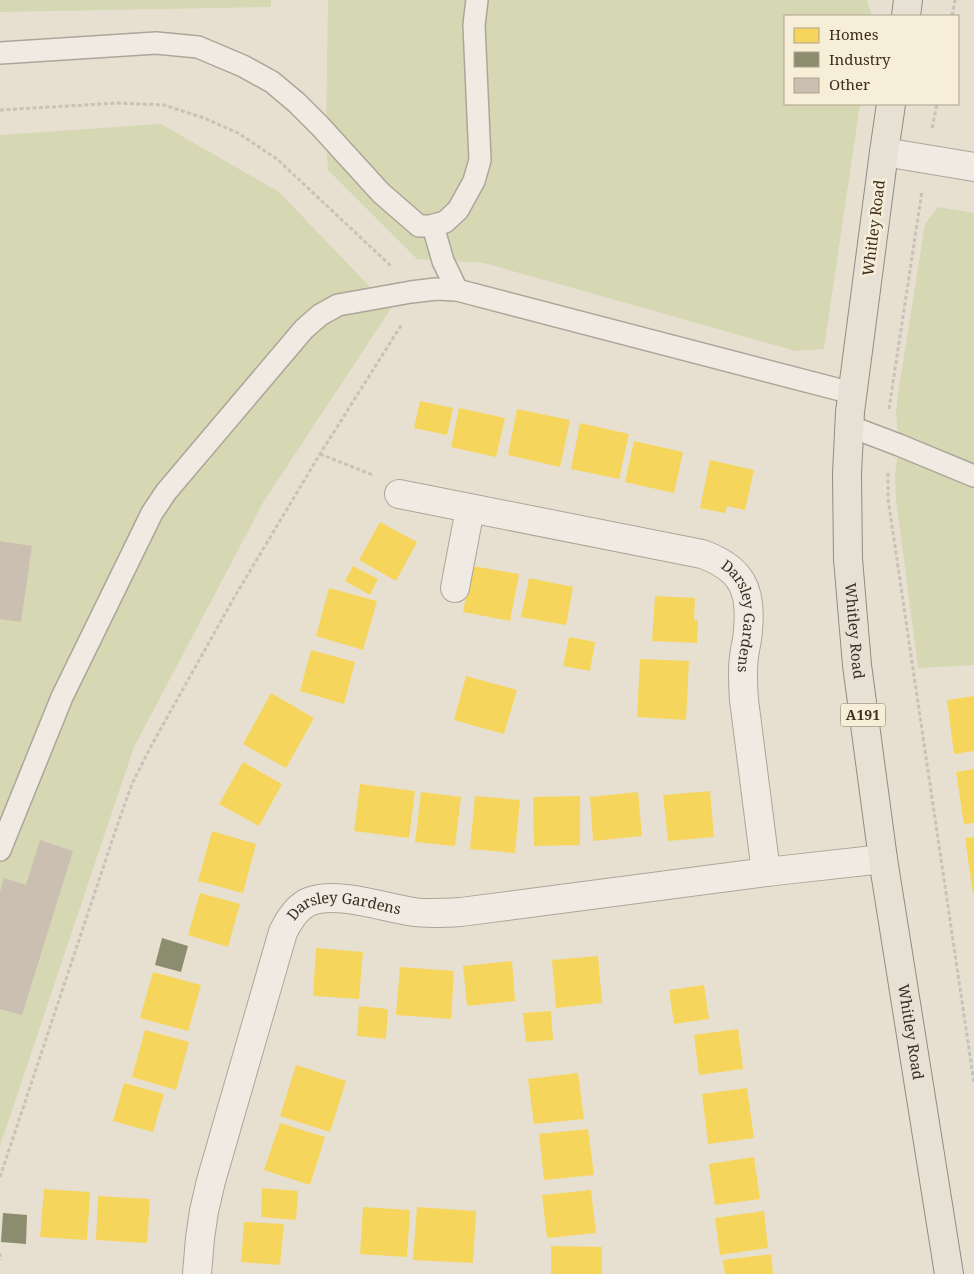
<svg xmlns="http://www.w3.org/2000/svg" width="974" height="1274" font-family="'Noto Serif',serif">
<style>
.green{fill:#d6d7b3}
.homes{fill:#f6d55c}
.industry{fill:#8c8c6e}
.building{fill:#cbbfb2}
.lines{fill:none;stroke-linecap:round;stroke-linejoin:round}
.service-casing{stroke:#ada599;stroke-width:24}
.minor-casing{stroke:#ada599;stroke-width:30}
.primary-casing{stroke:#928b80;stroke-width:30}
.path{stroke:#c8c2b9;stroke-width:3;stroke-dasharray:4 2.5;stroke-linecap:butt}
.service{stroke:#efebe3;stroke-width:21}
.minor{stroke:#efebe3;stroke-width:28}
.primary{stroke:#e6e1d4;stroke-width:28}
.labels{text-anchor:middle;stroke-width:5;stroke-linejoin:round;paint-order:stroke}
.shield{fill:#f7eed8;stroke:#756857;stroke-width:1}
.shield-label{font-size:14px;font-weight:bold;fill:#3d2e20}
.street-label{font-size:15px;fill:#3d2e20;stroke:#f7eed8}
</style>
<rect width="100%" height="100%" fill="#e7e0d1"/>
<g class="green">
<polygon points="0,0 271,0 271,7 0,12"/>
<polygon points="328,0 867,0 872,16 785,16 785,104 860,104 824,349 796,351 484,263 417,259 328,170 326,133"/>
<polygon points="161,124 279,192 372,289 398,298 264,501 134,747 0,1146 0,135"/>
<polygon points="938,207 974,213 974,665 918,668 896,499 895,474 899,445 896,412 898,394 925,224"/>
</g>
<g class="homes">
<polygon points="420,401 453,408 447,435 414,428"/>
<polygon points="459,408 505,418 496,457 451,447"/>
<polygon points="517,409 570,420 560,467 508,455"/>
<polygon points="580,423 629,434 619,479 571,469"/>
<polygon points="634,441 683,452 674,493 625,482"/>
<polygon points="710,460 754,470 745,510 727,506 725,513 700,508"/>
<polygon points="380,522 417,542 396,581 359,560"/>
<polygon points="353,566 378,579 370,595 345,581"/>
<polygon points="472,566 519,574 510,621 463,612"/>
<polygon points="529,578 573,587 566,625 521,617"/>
<polygon points="329,588 377,601 363,650 316,636"/>
<polygon points="655,596 695,598 694,620 698,620 697,643 652,641"/>
<polygon points="569,637 595,642 590,671 563,666"/>
<polygon points="311,650 355,662 344,704 300,691"/>
<polygon points="640,659 689,661 686,720 637,717"/>
<polygon points="466,676 517,690 504,734 454,720"/>
<polygon points="271,693 314,718 286,768 243,744"/>
<polygon points="974,696 974,751 954,754 947,700"/>
<polygon points="243,762 282,784 259,826 219,804"/>
<polygon points="974,769 974,823 964,824 956,772"/>
<polygon points="360,784 415,791 409,838 354,831"/>
<polygon points="710,791 714,837 668,841 663,795"/>
<polygon points="421,792 461,797 455,846 415,842"/>
<polygon points="638,792 642,836 593,841 590,797"/>
<polygon points="475,796 520,800 515,853 470,849"/>
<polygon points="580,796 580,845 534,846 533,797"/>
<polygon points="212,831 256,844 243,893 198,881"/>
<polygon points="974,837 974,894 973,894 965,838"/>
<polygon points="200,893 240,904 228,947 188,935"/>
<polygon points="316,948 363,952 359,999 313,996"/>
<polygon points="598,956 602,1003 556,1008 552,960"/>
<polygon points="512,961 515,1001 467,1006 463,966"/>
<polygon points="400,967 454,971 451,1019 396,1015"/>
<polygon points="153,972 201,985 188,1031 140,1018"/>
<polygon points="704,985 709,1019 674,1024 669,990"/>
<polygon points="359,1006 388,1009 386,1039 357,1036"/>
<polygon points="551,1011 553,1040 526,1042 523,1013"/>
<polygon points="738,1029 743,1069 699,1075 694,1035"/>
<polygon points="145,1030 189,1042 176,1090 132,1077"/>
<polygon points="296,1065 346,1081 330,1132 280,1116"/>
<polygon points="578,1073 584,1119 534,1124 528,1079"/>
<polygon points="124,1083 164,1094 153,1132 113,1121"/>
<polygon points="747,1088 754,1138 708,1144 702,1094"/>
<polygon points="280,1123 325,1137 310,1185 264,1170"/>
<polygon points="588,1129 594,1175 544,1180 539,1134"/>
<polygon points="754,1157 760,1199 715,1205 709,1164"/>
<polygon points="262,1188 298,1191 296,1220 261,1217"/>
<polygon points="44,1189 90,1192 87,1240 40,1237"/>
<polygon points="591,1190 596,1233 547,1238 542,1195"/>
<polygon points="98,1196 150,1199 147,1243 96,1240"/>
<polygon points="363,1207 410,1210 407,1257 360,1254"/>
<polygon points="417,1207 476,1211 473,1263 413,1260"/>
<polygon points="764,1211 768,1248 720,1255 715,1218"/>
<polygon points="244,1222 284,1224 280,1265 241,1262"/>
<polygon points="551,1246 602,1247 602,1274 551,1274"/>
<polygon points="771,1254 773,1274 725,1274 723,1260"/>
</g>
<g class="industry">
<polygon points="162,938 188,946 181,972 155,965"/>
<polygon points="3,1213 27,1215 26,1244 1,1242"/>
</g>
<g class="building">
<polygon points="0,541 32,546 21,622 0,619"/>
<polygon points="40,840 73,851 22,1015 0,1009 0,892 4,878 26,885"/>
</g>
<g class="lines">
<g class="service-casing">
<g id="service">
<polyline points="0,53 156,43 198,47 243,66 272,82 297,103 320,126 381,193 419,226 430,226 445,222 458,210 474,181 480,160 474,25 477,0"/>
<polyline points="433,226 443,261 457,290"/>
<polyline points="849,426 899,445 974,476"/>
<polyline points="0,850 62,697 152,513 166,492 304,329 320,315 338,305 411,292 436,289 457,290 852,393"/>
</g>
</g>
<g class="minor-casing">
<g id="minor">
<polyline points="884,152 974,167"/>
<path id="s1" d="M399,494l303,60c39,14 50,35 46,75 0,10 -3,18 -4,28 -2,14 -1,28 0,43l22,172"/>
<polyline points="455,588 470,509"/>
<path id="s2" d="M197,1274l3,-36 4,-27 7,-30 72,-249c6,-12 14,-26 28,-31 28,-10 74,7 103,11 16,2 31,1 47,0l305,-40 117,-13"/>
</g>
</g>
<g class="primary-casing">
<g id="primary">
<polyline points="906,16 908,0"/>
<path id="s3" d="M891,104l-7,48 -34,260 -3,62 1,85 9,106 26,194 66,415"/>
</g>
</g>
<g class="path">
<polyline points="952,16 955,0"/>
<polyline points="0,110 118,103 164,105 204,118 238,133 277,159 391,266"/>
<polyline points="932,128 937,104"/>
<polyline points="889,409 922,191"/>
<polyline points="320,454 373,475"/>
<polyline points="888,473 888,499 974,1083"/>
<polyline points="0,1177 117,826 132,784 150,748 235,596 320,454 402,324"/>
<polyline points="0,1253 0,1260"/>
</g>
<use href="#service" class="service"/>
<use href="#minor" class="minor"/>
<use href="#primary" class="primary"/>
</g>
<g class="labels">
<rect class="shield" x="840.5" y="703.5" width="45" height="23" rx="4"/>
<g class="shield-label">
<text x="863" y="720">A191</text>
</g>
<g class="street-label">
<text transform="translate(874 228) rotate(-83)" y="5">Whitley Road</text>
<text dy="5" stroke="none"><textPath href="#s1" startOffset="391">Darsley Gardens</textPath></text>
<text dy="5" stroke="none"><textPath href="#s3" startOffset="530">Whitley Road</textPath></text>
<text dy="5" stroke="none"><textPath href="#s2" startOffset="428">Darsley Gardens</textPath></text>
<text dy="5" stroke="none"><textPath href="#s3" startOffset="935">Whitley Road</textPath></text>
</g>
</g>
<rect x="784" y="15" width="175" height="90" fill="#f7eed8" stroke="#ada18e"/>
<rect x="794" y="28" width="25" height="15" fill="#f6d55c" stroke="#ada18e"/>
<text x="829" y="40" font-size="15" fill="#3d2e20">Homes</text>
<rect x="794" y="52" width="25" height="15" fill="#8c8c6e" stroke="#ada18e"/>
<text x="829" y="65" font-size="15" fill="#3d2e20">Industry</text>
<rect x="794" y="78" width="25" height="15" fill="#cbbfb2" stroke="#ada18e"/>
<text x="829" y="90" font-size="15" fill="#3d2e20">Other</text>
</svg>
